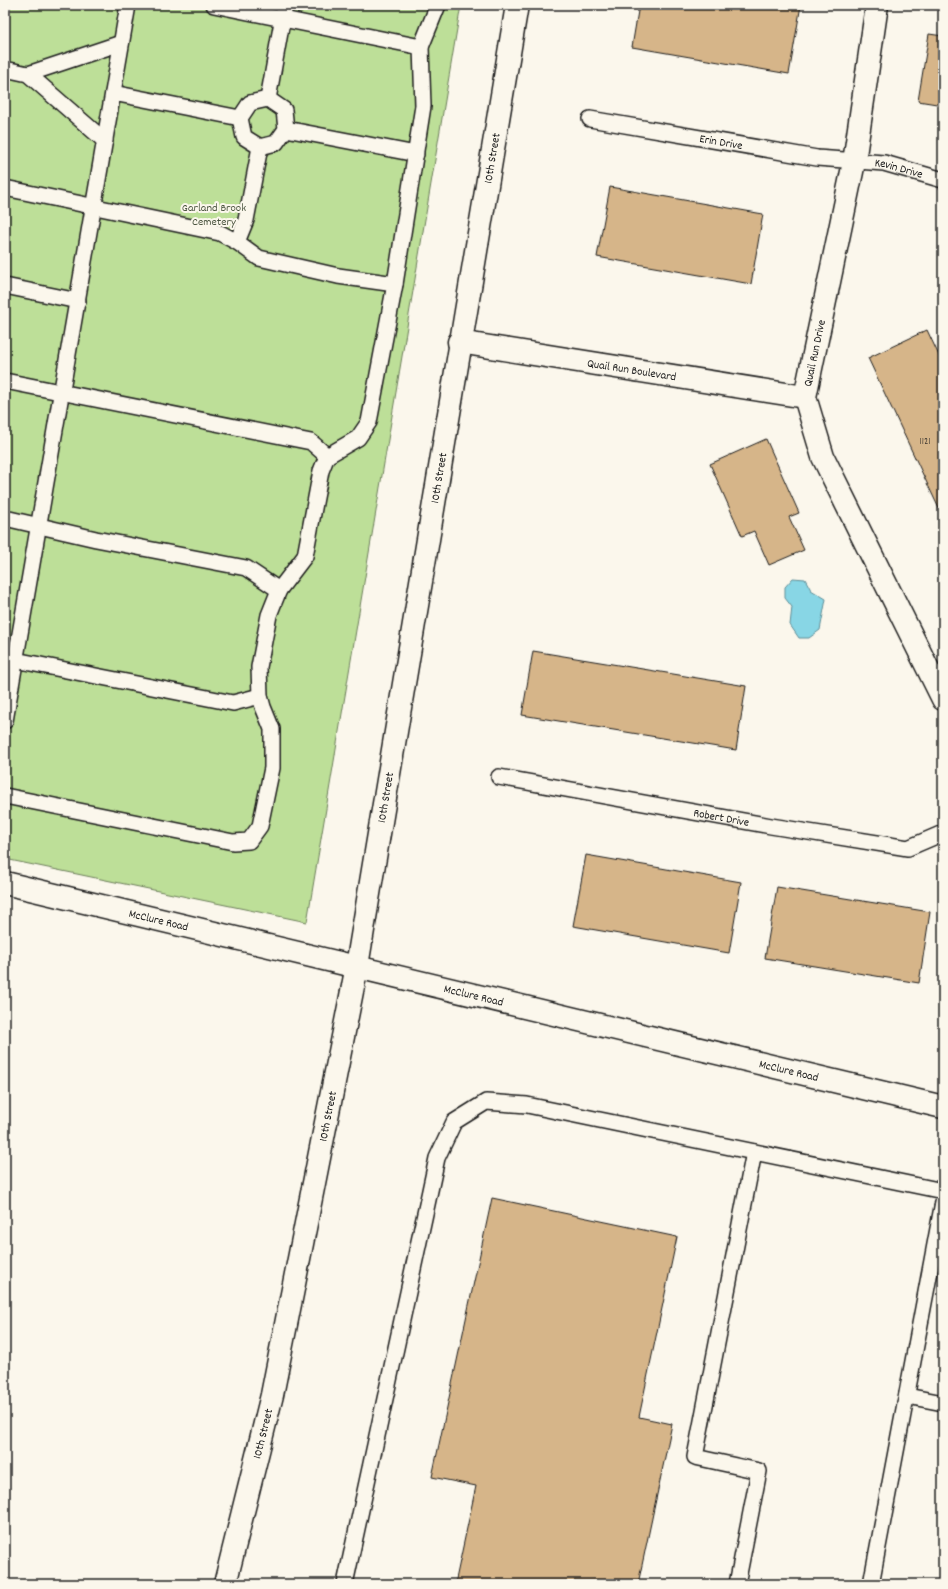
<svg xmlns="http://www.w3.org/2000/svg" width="948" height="1589" font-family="Dekko,sans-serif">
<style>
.green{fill:#bddf98;stroke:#6c7e5a}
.water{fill:#88d6e5;stroke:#5d8c95}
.building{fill:#d6b589;stroke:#1c1c1c}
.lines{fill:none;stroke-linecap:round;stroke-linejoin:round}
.lane-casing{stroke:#1c1c1c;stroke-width:18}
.street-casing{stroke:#1c1c1c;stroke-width:25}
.secondary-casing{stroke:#1c1c1c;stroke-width:25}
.lane{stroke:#fbf7ec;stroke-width:15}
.street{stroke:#fbf7ec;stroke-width:22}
.secondary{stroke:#fbf7ec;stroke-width:22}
.labels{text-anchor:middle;stroke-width:4;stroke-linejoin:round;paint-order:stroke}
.number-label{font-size:10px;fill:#4a4237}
.street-label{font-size:12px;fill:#1c1c1c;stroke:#fbf7ec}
.park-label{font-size:12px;fill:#4c5641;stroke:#fbf7ec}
</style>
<rect width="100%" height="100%" fill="#fbf7ec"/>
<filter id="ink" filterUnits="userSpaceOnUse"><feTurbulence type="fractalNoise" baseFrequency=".025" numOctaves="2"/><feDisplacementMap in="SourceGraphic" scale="8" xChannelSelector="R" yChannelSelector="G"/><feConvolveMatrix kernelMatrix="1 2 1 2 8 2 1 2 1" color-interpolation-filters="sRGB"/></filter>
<g filter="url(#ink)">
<polygon class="green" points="5,5 461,5 307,922 5,859"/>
<polygon class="water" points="793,578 805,579 811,590 826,599 820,630 809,638 799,638 790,625 792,607 785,598 785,587"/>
<g class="building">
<polygon points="639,5 801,5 789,74 632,47"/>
<polygon points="929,34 943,36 943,105 918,101"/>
<polygon points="610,187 763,214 751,284 597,257"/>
<polygon points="927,330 943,364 943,517 868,358"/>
<polygon points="766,439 799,513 789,517 804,550 769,565 754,531 742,536 710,464"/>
<polygon points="533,651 746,686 736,750 522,715"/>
<polygon points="586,855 741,882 729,953 573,926"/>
<polygon points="777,887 930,912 919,983 765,958"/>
<polygon points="492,1198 677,1237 639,1417 672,1424 638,1584 455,1584 476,1486 432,1477"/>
</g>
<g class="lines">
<g class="lane-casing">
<g id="lane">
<polyline points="214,5 421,47"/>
<polyline points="5,69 28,74 105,141"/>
<polyline points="28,74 121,43"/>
<polyline points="113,93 240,118"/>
<polygon points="268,99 284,110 286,129 276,143 260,147 244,137 240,118 250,103"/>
<polyline points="268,99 285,5"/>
<path id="s1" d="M590,119l227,39 67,5 59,17"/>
<polyline points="286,129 416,154"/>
<polyline points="5,188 220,233 237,242 259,258 338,276 395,284"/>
<polyline points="237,242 246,220 260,147"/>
<polyline points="5,286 78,301"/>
<polyline points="5,381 311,442 327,456"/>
<polyline points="5,518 96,539 246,568 279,590"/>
<polyline points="5,658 233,703 260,696"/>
<polyline points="5,721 128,5"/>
<path id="s2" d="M499,777l272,49 137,22 35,-15"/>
<polyline points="5,796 233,842 249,841 260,826 272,768 272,729 263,707 260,696 259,667 269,615 279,590 305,556 321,471 327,456 358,438 369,422 395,284 423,106 421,47 438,5"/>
<polyline points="907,1396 943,1403"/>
<polyline points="345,1584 437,1158 454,1122 486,1102 527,1105 943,1191"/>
<polyline points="737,1584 759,1471 695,1457 754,1152"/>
<polyline points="871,1584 943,1202"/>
</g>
</g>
<g class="street-casing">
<g id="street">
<polyline points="877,5 854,162 805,397 823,457 943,699"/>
<path id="s3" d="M459,342l346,55"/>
</g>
</g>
<g class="secondary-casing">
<g id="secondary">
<path id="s4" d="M5,883l938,224"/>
<path id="s5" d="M225,1584l47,-189 85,-429 160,-961"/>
</g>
</g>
<use href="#lane" class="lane"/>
<use href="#street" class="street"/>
<use href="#secondary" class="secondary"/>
</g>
</g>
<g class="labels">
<g class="number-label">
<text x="925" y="444">1121</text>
</g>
<g class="street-label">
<text dy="4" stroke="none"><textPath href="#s1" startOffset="133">Erin Drive</textPath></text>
<text dy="4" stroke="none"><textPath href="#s5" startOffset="1451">10th Street</textPath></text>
<text dy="4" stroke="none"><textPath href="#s1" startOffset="313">Kevin Drive</textPath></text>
<text transform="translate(814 353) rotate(-78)" y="4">Quail Run Drive</text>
<text dy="4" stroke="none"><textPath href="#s3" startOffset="175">Quail Run Boulevard</textPath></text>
<text dy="4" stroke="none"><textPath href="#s5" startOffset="1127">10th Street</textPath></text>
<text dy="4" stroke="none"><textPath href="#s5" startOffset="803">10th Street</textPath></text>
<text dy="4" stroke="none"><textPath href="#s2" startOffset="226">Robert Drive</textPath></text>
<text dy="4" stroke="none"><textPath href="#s4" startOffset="158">McClure Road</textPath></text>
<text dy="4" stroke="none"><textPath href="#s4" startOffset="482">McClure Road</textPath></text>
<text dy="4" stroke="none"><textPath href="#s4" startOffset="806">McClure Road</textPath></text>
<text dy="4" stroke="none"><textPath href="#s5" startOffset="479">10th Street</textPath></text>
<text dy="4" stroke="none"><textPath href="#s5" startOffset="155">10th Street</textPath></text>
</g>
<g class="park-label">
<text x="214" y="211">Garland Brook<tspan x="214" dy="14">Cemetery</tspan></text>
</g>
</g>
<rect width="948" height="1589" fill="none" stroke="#fbf7ec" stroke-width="20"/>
<rect x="10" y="10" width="928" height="1569" fill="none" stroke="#1c1c1c" stroke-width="1.5" filter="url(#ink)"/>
</svg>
